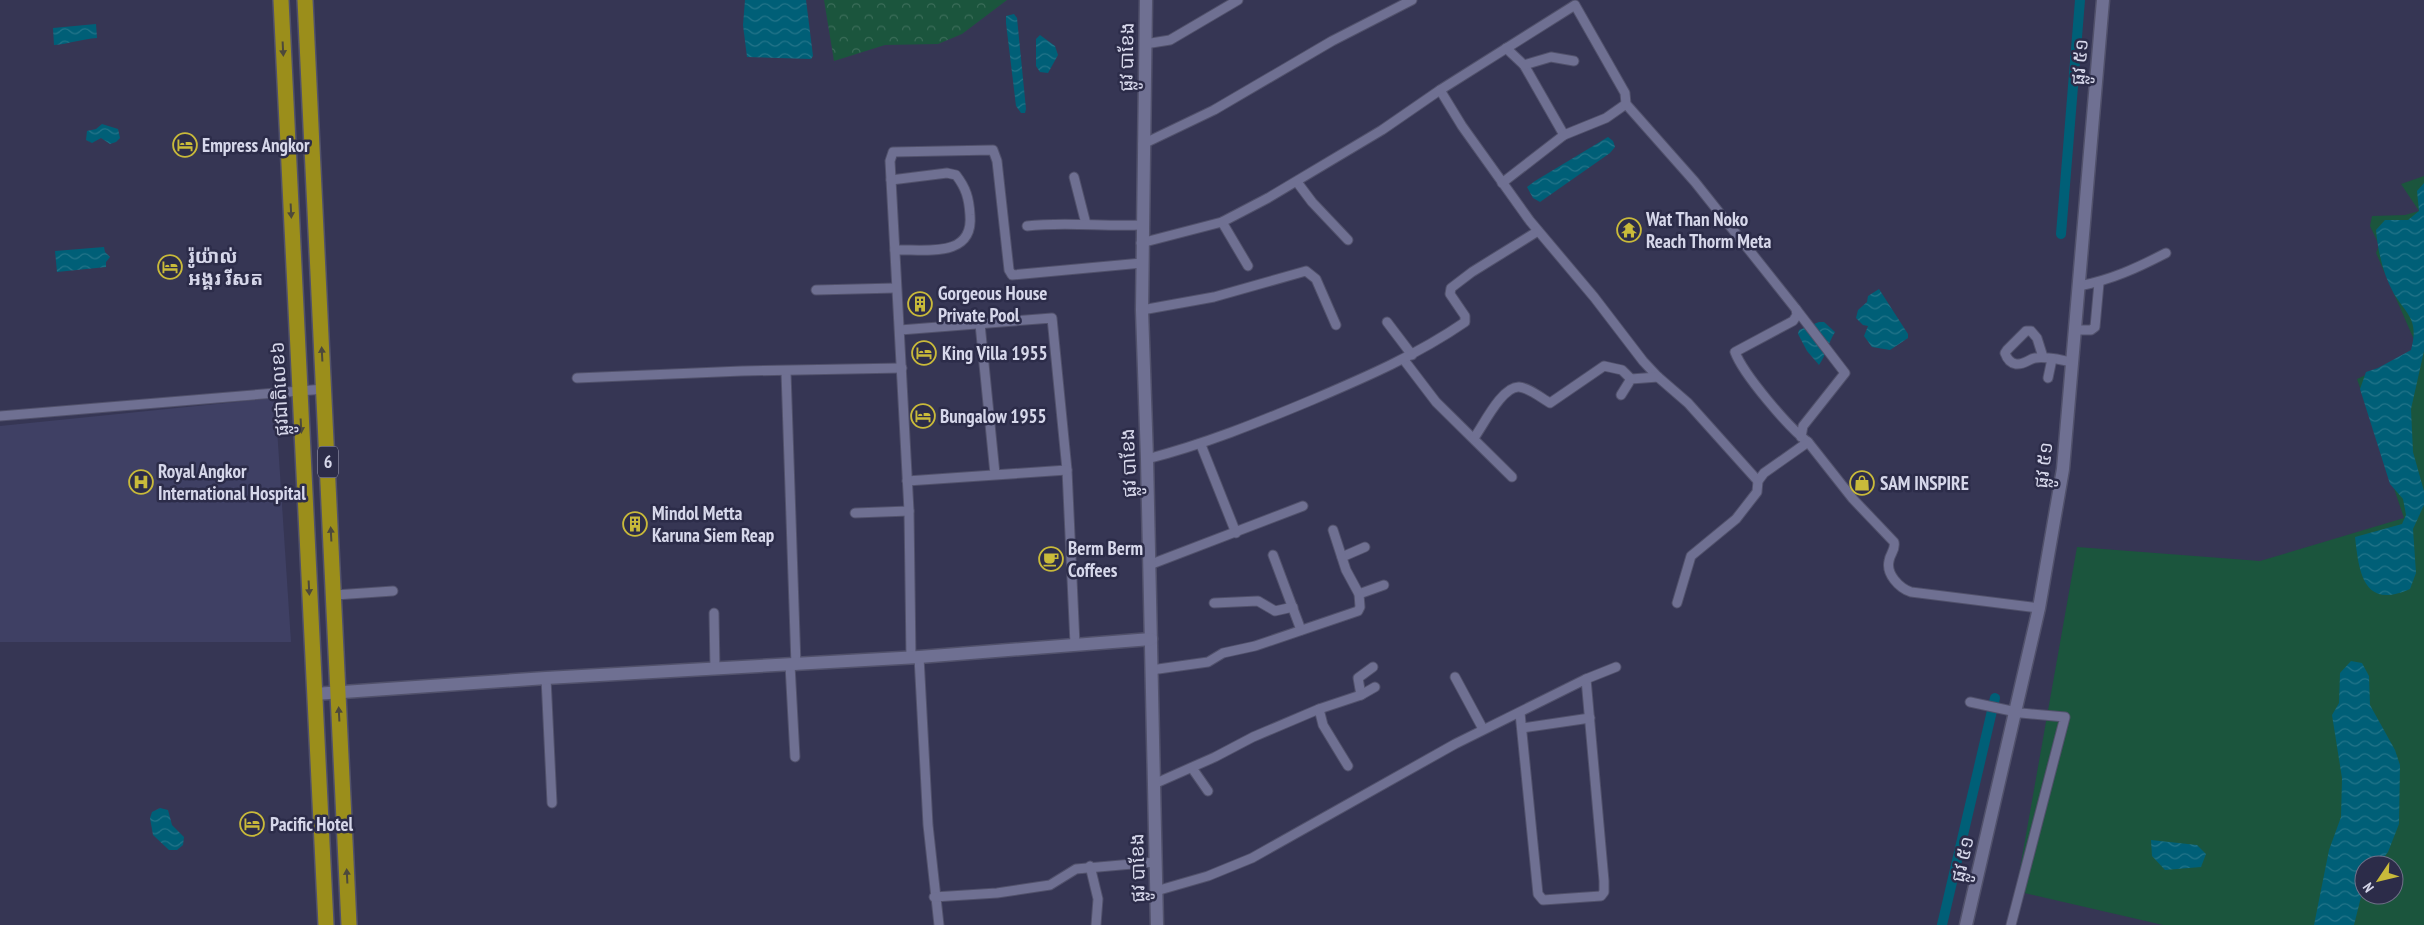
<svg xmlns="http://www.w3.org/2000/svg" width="2424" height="925" font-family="'PT Sans Narrow','Noto Sans Khmer',sans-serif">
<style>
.built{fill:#3f4064}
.grass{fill:#1b553d;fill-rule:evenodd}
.forest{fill:url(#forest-crowns)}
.water{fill:url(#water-waves)}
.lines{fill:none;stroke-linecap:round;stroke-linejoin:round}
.canal{stroke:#005f77;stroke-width:10}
.street-casing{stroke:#51516b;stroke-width:11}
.secondary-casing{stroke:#51516b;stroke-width:15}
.highway-casing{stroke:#51516b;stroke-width:18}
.street{stroke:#6f7092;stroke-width:9}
.secondary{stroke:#6f7092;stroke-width:12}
.highway{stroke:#9b8e1b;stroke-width:15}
.oneway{fill:#4d493b}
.labels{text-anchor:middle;stroke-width:5;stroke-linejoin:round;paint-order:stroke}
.shield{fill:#2c2c49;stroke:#a3a4ba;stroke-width:1}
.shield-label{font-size:18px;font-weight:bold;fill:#d6d7ea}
.street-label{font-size:19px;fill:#d6d7ea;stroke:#2c2c49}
.poi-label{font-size:19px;font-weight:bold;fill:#d6d7ea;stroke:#2c2c49;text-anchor:start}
</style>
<defs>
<pattern id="forest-crowns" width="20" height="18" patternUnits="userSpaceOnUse" patternTransform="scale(1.25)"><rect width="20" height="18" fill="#1b553d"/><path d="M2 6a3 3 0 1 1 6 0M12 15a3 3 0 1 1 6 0" fill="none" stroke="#3b6d59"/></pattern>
<pattern id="water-waves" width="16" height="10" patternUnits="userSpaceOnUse" patternTransform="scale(1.25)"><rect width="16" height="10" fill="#005f77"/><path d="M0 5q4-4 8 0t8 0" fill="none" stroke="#24758a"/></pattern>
</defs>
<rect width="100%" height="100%" fill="#363654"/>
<polygon class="built" points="275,398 291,642 0,642 0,426"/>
<path class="grass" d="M2424,176v749h-261l-147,-34 61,-344 183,14 144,-43 -47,-139 62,-28 -43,-98 3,-8 -9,-19 2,-10 33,-1 14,-4 -18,-27zM2364,865h30v30h-30z"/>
<polygon class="forest" points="824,0 1007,0 962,34 938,44 885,45 834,61"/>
<g class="water">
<polygon points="745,0 806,0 813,56 811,59 747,57 743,25"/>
<polygon points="1014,14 1017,18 1026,109 1025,113 1021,113 1016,106 1006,23 1006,16"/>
<path d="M96,24l1,14c-16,1 -28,6 -43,7l-1,-17z"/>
<polygon points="1040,35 1055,46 1058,55 1048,73 1040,72 1036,66 1036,39"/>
<polygon points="102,124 118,129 120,138 116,142 110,144 101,138 92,143 86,140 87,131 96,129"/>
<polygon points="1608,137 1613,141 1615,147 1610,153 1540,202 1533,198 1527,187 1535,181"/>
<path d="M2424,183v168l-13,58 2,43 11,39v14l-11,24 3,44 -6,16c-47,21 -51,-17 -55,-52l47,-13 4,-9 -3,-16 -13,-15 -30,-95 6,-17 12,-4 33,-18c8,-30 -3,-34 -17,-56 -11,-20 -16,-42 -18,-64l9,-10h23l11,-9 -2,-20z"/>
<polygon points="104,247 105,252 110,257 106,262 106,267 57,272 55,251"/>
<polygon points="1879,289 1908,334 1908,338 1890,350 1872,347 1864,336 1868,326 1863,325 1856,318 1858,310 1867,302 1868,296"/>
<path d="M1819,322h5l11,10c-7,11 -9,23 -16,33l-12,-14 -9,-17 1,-4z"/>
<polygon points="2351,661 2362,663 2369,676 2370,705 2395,750 2400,765 2399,824 2388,852 2378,865 2364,865 2364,885 2354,925 2314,925 2329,850 2341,817 2342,778 2332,715 2339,703 2340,673"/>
<polygon points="160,808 168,810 172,825 184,837 183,845 177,850 169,850 153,835 150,818 152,812"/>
<polygon points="2151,840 2197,845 2206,854 2201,867 2165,870 2152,856"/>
</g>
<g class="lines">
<g class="canal">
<polyline points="2061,234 2080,0"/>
<polyline points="1942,925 1995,698"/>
</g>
<g class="street-casing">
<g id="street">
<polyline points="1145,44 1170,40 1238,0"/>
<polyline points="1506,48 1524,65 1564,135"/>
<polyline points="1524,65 1551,57 1574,61"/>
<polyline points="1440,90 1462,126 1530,221 1594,297 1643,361 1658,377 1688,403 1758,481"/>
<polyline points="1143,144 1214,110 1332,41 1412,0"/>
<polyline points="1074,177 1086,224"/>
<path d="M891,180l56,-7 9,2c10,13 13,23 14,40 4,44 -46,34 -75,35"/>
<polyline points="1297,182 1312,202 1348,240"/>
<polyline points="1502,183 1564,135 1606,118 1626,104"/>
<polyline points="1222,222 1248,266"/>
<path d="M1027,226c38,-5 76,1 114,-1"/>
<path d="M1141,243l81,-21 46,-24 114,-68 58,-40 135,-85 50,88 1,11 69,78 101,127 1,6 -4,6 -58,31c8,22 54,76 73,90"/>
<path d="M2079,286c32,-6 58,-18 87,-33"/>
<polyline points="816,290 896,288"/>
<polyline points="1796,309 1845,373 1803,426 1801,437"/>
<polyline points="1142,310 1214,297 1306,271 1316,279 1336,325"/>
<polyline points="1387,322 1412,355"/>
<polyline points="980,324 995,474"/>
<polyline points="900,330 1052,318 1067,470 1075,644"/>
<polyline points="2074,330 2091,330 2095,327 2099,283"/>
<path d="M2043,357l-6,-19 -6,-7h-5l-19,19 -2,3c2,6 5,10 11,11 8,1 13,-5 19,-6 12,-2 25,2 37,4"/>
<polyline points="1404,360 1436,402 1512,477"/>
<polyline points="786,372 796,665"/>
<polyline points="577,378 742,371 902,368"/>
<polyline points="2048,378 2052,359"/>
<polyline points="1621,395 1631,379 1658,377"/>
<polyline points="0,416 324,389"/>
<path d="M1474,438c9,-12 28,-52 45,-51 11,1 22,11 31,16l54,-37 18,4 9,9"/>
<polyline points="1201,445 1236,533"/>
<path d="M1147,459c58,-15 110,-36 165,-59 54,-23 105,-45 153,-78v-6l-15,-22 1,-6 21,-16 66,-41"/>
<polyline points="907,481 1067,470"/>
<polyline points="855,513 909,511"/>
<polyline points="1273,555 1301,630"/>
<polyline points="1342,557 1365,547"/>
<polyline points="1149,565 1303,506"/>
<polyline points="1359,594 1384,585"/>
<polyline points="335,595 393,591"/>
<polyline points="1214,603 1258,601 1275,611 1293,607"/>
<path d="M1677,603l14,-47 45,-37 21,-27 1,-11 6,-8 44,-31 45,57 41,43c2,8 -4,11 -5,19 -3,13 10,27 22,31l128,16"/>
<polyline points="714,613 715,669"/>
<polyline points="919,657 928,825 939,925"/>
<polyline points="911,658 909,511 890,161 893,152 993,150 997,161 1009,270 1012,275 1142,263"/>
<polyline points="790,665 795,757"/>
<polyline points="1151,670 1208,662 1223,653 1255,646 1358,611 1360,607 1359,594 1346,570 1333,530"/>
<polyline points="1455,677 1483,729"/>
<polyline points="546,678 552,803"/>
<polyline points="1361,695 1358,678 1373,667"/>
<polyline points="1970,702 2021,713 2065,717 2011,925"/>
<polyline points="1319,709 1323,725 1348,766"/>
<polyline points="1520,713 1538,894 1543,900 1601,896 1604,892 1604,881 1586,679"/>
<polyline points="1522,728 1590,718"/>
<polyline points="1192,768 1208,791"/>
<polyline points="1154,784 1215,757 1253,737 1319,709 1361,695 1375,687"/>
<polyline points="1090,866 1098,899 1096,925"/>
<polyline points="1156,891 1208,876 1252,858 1455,744 1586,679 1616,667"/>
<polyline points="934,897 997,893 1050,885 1076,869 1155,862"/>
</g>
</g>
<g class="secondary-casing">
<g id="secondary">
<polyline points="1146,0 1142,310 1147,459 1157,925"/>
<polyline points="314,694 546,678 919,657 1151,639"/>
<polyline points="1966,925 2039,608 2063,469 2103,0"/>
</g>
</g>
<g class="highway-casing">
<g id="highway">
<polyline points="281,0 326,925"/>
<polyline points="305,0 349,925"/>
</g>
</g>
<use href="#street" class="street"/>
<use href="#secondary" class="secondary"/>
<use href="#highway" class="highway"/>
</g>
<defs><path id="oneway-solid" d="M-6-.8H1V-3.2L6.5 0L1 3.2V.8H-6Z" transform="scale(1.25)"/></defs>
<g class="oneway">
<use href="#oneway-solid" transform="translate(283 49) rotate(87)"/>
<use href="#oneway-solid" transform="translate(291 211) rotate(87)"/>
<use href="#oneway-solid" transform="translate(322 354) rotate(-93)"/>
<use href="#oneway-solid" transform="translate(301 426) rotate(87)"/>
<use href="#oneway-solid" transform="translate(331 534) rotate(-93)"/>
<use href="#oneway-solid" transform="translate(309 588) rotate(87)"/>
<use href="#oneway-solid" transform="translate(339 714) rotate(-93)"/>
<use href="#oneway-solid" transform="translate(347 876) rotate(-93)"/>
</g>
<defs>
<g id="hotel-ring" transform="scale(1.25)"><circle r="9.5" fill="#2c2c49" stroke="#c9ba3a" stroke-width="1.5"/><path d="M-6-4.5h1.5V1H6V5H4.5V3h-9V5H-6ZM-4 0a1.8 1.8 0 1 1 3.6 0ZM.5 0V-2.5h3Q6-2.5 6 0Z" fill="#c9ba3a"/></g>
<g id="temple-ring" transform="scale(1.25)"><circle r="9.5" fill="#2c2c49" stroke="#c9ba3a" stroke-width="1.5"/><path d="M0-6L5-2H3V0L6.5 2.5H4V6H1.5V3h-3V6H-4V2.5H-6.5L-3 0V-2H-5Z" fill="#c9ba3a"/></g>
<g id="building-ring" transform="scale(1.25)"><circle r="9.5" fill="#2c2c49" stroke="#c9ba3a" stroke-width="1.5"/><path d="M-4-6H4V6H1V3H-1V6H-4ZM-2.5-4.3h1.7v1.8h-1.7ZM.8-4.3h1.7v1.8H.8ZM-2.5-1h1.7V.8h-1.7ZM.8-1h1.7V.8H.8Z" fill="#c9ba3a"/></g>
<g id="hospital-ring" transform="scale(1.25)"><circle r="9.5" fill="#2c2c49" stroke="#c9ba3a" stroke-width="1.5"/><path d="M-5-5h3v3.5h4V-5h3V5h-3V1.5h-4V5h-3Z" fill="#c9ba3a"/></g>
<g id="shop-ring" transform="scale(1.25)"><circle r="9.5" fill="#2c2c49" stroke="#c9ba3a" stroke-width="1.5"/><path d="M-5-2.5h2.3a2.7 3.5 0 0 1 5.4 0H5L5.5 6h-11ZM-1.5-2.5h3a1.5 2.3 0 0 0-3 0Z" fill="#c9ba3a"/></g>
<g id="cafe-ring" transform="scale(1.25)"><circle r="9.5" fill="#2c2c49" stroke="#c9ba3a" stroke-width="1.5"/><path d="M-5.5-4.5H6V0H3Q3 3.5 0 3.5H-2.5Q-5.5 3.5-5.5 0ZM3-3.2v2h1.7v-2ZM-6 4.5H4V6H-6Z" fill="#c9ba3a"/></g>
</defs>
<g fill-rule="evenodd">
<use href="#hotel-ring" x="185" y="145"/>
<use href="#temple-ring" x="1629" y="230"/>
<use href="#hotel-ring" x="170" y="267"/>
<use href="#building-ring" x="920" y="304"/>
<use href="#hotel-ring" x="924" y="353"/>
<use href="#hotel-ring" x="923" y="416"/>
<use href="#hospital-ring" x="141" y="482"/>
<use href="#shop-ring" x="1862" y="483"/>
<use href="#building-ring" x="635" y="524"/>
<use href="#cafe-ring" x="1051" y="559"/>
<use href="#hotel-ring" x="252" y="824"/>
</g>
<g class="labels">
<rect class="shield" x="318" y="446.5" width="20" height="31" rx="4"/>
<g class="shield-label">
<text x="328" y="468">6</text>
</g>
<g class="street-label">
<text transform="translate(1126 57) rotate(-89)" y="7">ផ្លូវ បាខែង</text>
<text transform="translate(2079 62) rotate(-85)" y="7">ផ្លូវ ៥១</text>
<text transform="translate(279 389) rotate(-93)" y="7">ផ្លូវជាតិលេខ៦</text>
<text transform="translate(1128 463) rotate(-92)" y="7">ផ្លូវ បាខែង</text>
<text transform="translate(2043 465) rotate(-83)" y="7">ផ្លូវ ៥១</text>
<text transform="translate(1962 859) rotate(-77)" y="7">ផ្លូវ ៥១</text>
<text transform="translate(1137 868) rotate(-91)" y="7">ផ្លូវ បាខែង</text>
</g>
<g class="poi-label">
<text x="202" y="152">Empress Angkor</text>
<text x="1646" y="226">Wat Than Noko<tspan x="1646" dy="22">Reach Thorm Meta</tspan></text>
<text x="188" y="263">រ៉ូយ៉ាល់<tspan x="188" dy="22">អង្គរ រីសត</tspan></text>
<text x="938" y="300">Gorgeous House<tspan x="938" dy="22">Private Pool</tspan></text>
<text x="942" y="360">King Villa 1955</text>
<text x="940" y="423">Bungalow 1955</text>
<text x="158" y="478">Royal Angkor<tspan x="158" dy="22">International Hospital</tspan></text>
<text x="1880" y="490">SAM INSPIRE</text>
<text x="652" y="520">Mindol Metta<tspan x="652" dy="22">Karuna Siem Reap</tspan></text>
<text x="1068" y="555">Berm Berm<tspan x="1068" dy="22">Coffees</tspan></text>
<text x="270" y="831">Pacific Hotel</text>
</g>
</g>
<g transform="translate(2379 880) rotate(235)"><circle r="24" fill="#2c2c49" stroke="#707089"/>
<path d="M0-4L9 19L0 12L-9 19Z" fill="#c9ba3a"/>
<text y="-8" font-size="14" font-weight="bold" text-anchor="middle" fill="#d6d7ea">N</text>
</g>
</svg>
